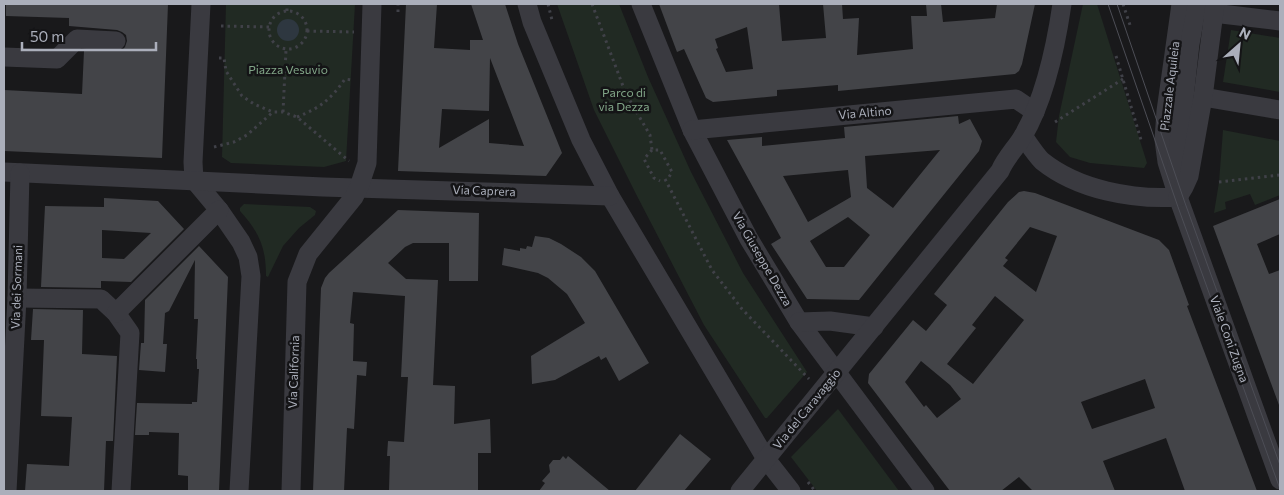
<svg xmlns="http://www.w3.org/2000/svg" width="1284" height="495" font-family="Commissioner,sans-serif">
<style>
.green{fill:#212a23}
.water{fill:#2e3740}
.building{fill:#434448;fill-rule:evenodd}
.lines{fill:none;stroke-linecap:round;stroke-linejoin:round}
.path{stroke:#404148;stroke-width:3;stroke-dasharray:2.5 4;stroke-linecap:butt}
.minor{stroke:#3a3a40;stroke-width:19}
.tram{stroke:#4d4e56;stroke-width:1}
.labels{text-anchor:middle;stroke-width:5;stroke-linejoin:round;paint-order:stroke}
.park-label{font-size:12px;fill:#82a688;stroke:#141416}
.street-label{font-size:12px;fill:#abafbb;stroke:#141416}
</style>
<rect width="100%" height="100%" fill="#19191b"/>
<g class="green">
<polygon points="226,4 355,4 346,161 324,167 231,163 222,157"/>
<polygon points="557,4 619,4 648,77 691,172 743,273 807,372 767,418 765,418 704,325 636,194 594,110"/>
<polygon points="1083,4 1097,4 1147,163 1144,168 1090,163 1070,157 1056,142 1059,116"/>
<polygon points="1231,30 1280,38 1280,92 1223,82"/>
<polygon points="1223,130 1280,141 1280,195 1255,205 1250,194 1225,202 1226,209 1214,213 1219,182"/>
<path d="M244,204l66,3 6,4 -1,4 -16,13 -16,18 -15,31 -2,-1c0,-29 -7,-44 -26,-65v-3z"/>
<polygon points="838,409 899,491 817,491 791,457"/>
</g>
<circle class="water" cx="288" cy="30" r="11"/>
<g class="building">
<polygon points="6,4 168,4 162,158 4,151 4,90 82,94 84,51 121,51 125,47 127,41 126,35 122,32 117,30 69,26 69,18 6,16"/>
<path d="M406,4h31l-3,44 36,2v-10h13l-12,-36h34l13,40 44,109 -16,23 -148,-5zM490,58l34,88 -35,-3v-24l-50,29 3,-39 47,2z"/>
<path d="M659,4h120l3,37 44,-3 -3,-34h19l1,15 16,-1 -2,37 56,-6 -2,-33h16l-1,-12h15l2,18 52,-4 2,-14h38l-13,60 -3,7 -4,3 -177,17v-6l-35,3 -26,2v6l-64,6 -7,-4 -22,-49 -7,3zM747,27l6,42 -27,3 -10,-23 2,-1 -3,-9z"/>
<path d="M958,116l1,8 11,-5 12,22 -3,10 -120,149 -52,-1 -36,-55 10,-6 -54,-98 35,-3v9l83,-8 -1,-11zM940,150l-47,58 -26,-20 -2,-32zM848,170l3,27 -43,25 -25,-46zM848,217l22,18 -26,32h-18l-16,-26z"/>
<path d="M1024,191l11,2 124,47 10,10 20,55 -2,1 70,185h-72l-19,-53 -63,23 12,30h-82l-14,-14 -18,14h-51l-79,-104 -3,-4 1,-9 44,-54 13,11 21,-26 -13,-11 74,-92 11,-10zM1030,227l27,9 -21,56 -33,-26 5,-6 -3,-2zM995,296l29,24 -51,64 -26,-20 29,-36 -4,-3zM921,361l29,24 11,14 -24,19 -11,-13 -2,2 -19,-25zM1145,379l10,29 -63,21 -11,-27z"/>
<path d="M104,198l54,3 26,28 -53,53 -30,-1v7l-60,-1 4,-81 59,1zM102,230l49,3 -27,26 -22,-1z"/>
<polygon points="1280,199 1280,234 1257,244 1269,274 1280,270 1280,405 1279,405 1213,226"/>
<polygon points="398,210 479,213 478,281 449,281 449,243 413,243 405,247 388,263 406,279 438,280 433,385 455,386 454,424 490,419 491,453 478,453 478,491 389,491 390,456 387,456 388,441 404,442 408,377 401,377 405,296 353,292 350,323 354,324 353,361 367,362 366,376 357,375 354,429 347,428 344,491 313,491 321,288 325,278 329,273"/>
<polygon points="535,236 549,238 561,244 581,257 595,271 649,363 619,381 606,357 601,360 599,356 555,380 532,384 531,356 585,323 567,294 548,278 538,273 502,265 504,248 520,251 520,248 526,249 527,246 532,247"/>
<polygon points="199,246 228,277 219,491 188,491 188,476 178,475 179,433 149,432 149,435 135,435 137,403 192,404 192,402 197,402 199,369 197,369 197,359 196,359 198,319 194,319 195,260 169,311 165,313 163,344 167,344 165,372 139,370 141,343 144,343 145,300"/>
<polygon points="33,309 83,310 82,354 117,356 113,441 106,441 104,491 25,491 27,464 69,466 72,417 41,416 44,340 31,340"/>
<polygon points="680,434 711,459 684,491 635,491"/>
<polygon points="563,456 566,459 568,456 610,491 539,491 545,483 542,481 550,472 549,465 553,460 560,460"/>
</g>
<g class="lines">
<g class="path">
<polyline points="548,4 552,20"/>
<polyline points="592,4 626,94 650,135 652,150 660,150 672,172 669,177"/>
<polyline points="1123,4 1130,25"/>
<circle cx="288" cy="30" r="19"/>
<polyline points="287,11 287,4"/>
<polyline points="398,12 398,4"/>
<polyline points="221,26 269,27"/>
<polyline points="307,31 354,32"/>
<polyline points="1116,56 1141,140"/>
<polyline points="219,58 224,58 226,71 242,96 254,104 273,112 283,112 297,117 349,161"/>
<polyline points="283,112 286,50"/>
<path d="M297,117c23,-9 34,-18 48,-38l7,1"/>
<polyline points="1055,122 1123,79"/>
<polyline points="214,147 234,142 247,135 273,112"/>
<polyline points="652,150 644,159 654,178 660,181"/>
<polyline points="665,179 712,270 742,309 809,379"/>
<polyline points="1219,182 1280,175"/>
<polyline points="808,482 815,491"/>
</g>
<g class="minor">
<polyline points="201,4 193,162 194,180 219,210 241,242 248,257 251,276 239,491"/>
<polyline points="527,4 532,22 581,140 610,196 766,459 791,491"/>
<polyline points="641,4 692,130 749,239 799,322 925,491"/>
<polyline points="1181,4 1166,111 1164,140 1167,162 1178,197 1280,480"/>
<polyline points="1213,13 1280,21"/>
<polyline points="4,57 57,59 77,39 116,41"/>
<polyline points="1203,97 1280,110"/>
<polyline points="692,130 1016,99 1035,112"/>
<path d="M1023,136c6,8 12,18 19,25 36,29 91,39 136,36"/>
<polyline points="1176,171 1190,44 1197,4"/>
<polyline points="4,172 323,187 610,196"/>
<polyline points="1178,197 1184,187 1189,176 1203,97 1215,4"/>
<polyline points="17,298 101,299 116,313 130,333 121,491"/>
<polyline points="116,313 219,210"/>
<polyline points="799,322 830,321 874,327"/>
<polyline points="7,491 17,298 20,173"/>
<polyline points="291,491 297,282 308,254 354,197 359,187 367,163 372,4"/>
<path d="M740,491l260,-320c6,-14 16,-23 23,-35 21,-36 33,-91 39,-132"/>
</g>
<g class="tram">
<polyline points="1108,4 1178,207 1280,489"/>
<polyline points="1117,4 1185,203 1280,465"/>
</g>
</g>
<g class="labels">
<g class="park-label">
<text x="288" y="74">Piazza Vesuvio</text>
<text x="624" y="97">Parco di<tspan x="624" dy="14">via Dezza</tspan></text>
</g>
<g class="street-label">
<text transform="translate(1170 86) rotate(-83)" y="4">Piazzale Aquileia</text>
<text transform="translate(865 113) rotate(-5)" y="4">Via Altino</text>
<text transform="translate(484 191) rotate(2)" y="4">Via Caprera</text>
<text transform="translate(762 259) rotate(60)" y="4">Via Giuseppe Dezza</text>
<text transform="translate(17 287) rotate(-88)" y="4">Via dei Sormani</text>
<text transform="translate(1229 339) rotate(70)" y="4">Viale Coni Zugna</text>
<text transform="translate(294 372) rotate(-88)" y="4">Via California</text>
<text transform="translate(807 409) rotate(-51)" y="4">Via del Caravaggio</text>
</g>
</g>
<rect width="1284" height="495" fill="none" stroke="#abafbb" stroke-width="10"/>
<g transform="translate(1239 45) rotate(27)" stroke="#141416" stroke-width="4" paint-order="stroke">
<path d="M0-4L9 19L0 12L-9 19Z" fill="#abafbb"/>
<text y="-8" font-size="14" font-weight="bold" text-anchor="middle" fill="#abafbb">N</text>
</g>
<path d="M22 42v8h134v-8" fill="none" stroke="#abafbb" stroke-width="2.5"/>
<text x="30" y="42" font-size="15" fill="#abafbb" stroke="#141416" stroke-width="4" paint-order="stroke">50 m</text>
</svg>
